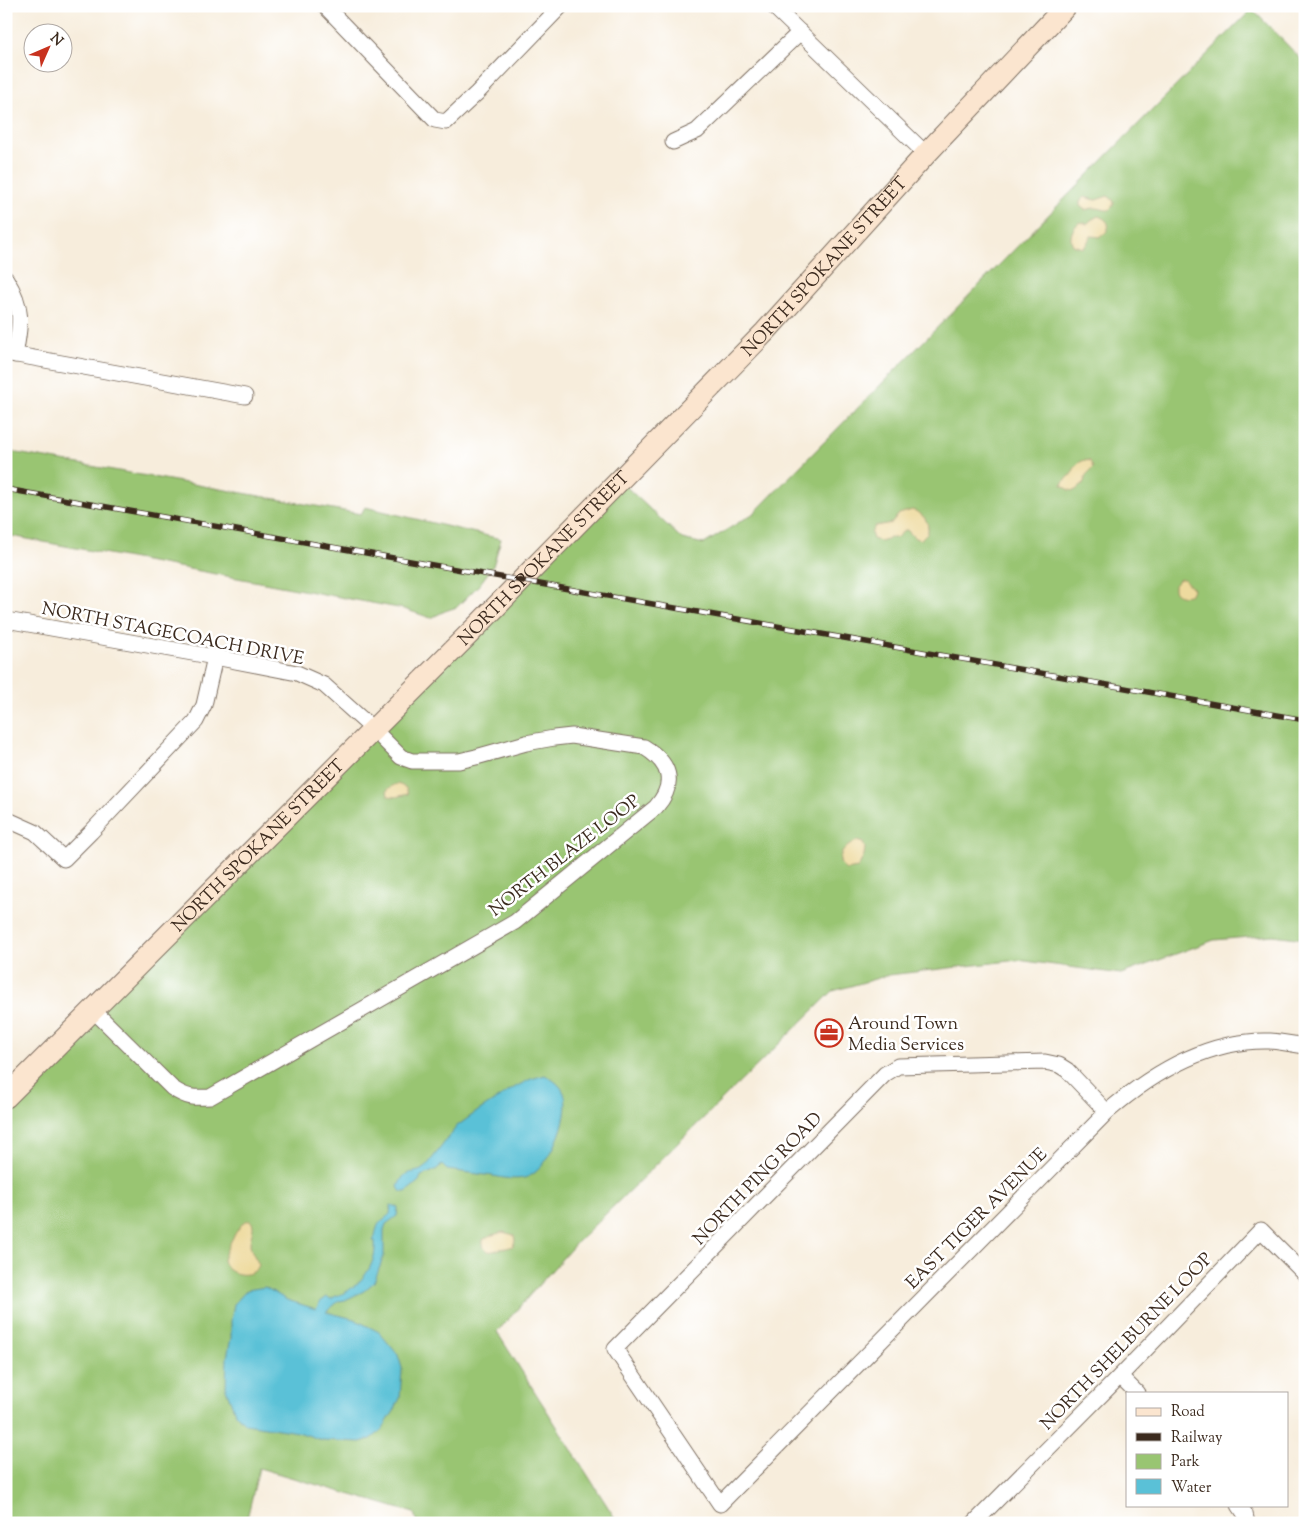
<svg xmlns="http://www.w3.org/2000/svg" width="1311" height="1529" font-family="'Sorts Mill Goudy',serif">
<style>
.green{fill:#99c572;stroke:#6a7848}
.sand{fill:#eeda9e;stroke:#94825e}
.water{fill:#5ac1d7;stroke:#4a767a}
.lines{fill:none;stroke-linecap:round;stroke-linejoin:round}
.street-casing{stroke:#7d6e60;stroke-width:17}
.secondary-casing{stroke:#7d6e60;stroke-width:23}
.street{stroke:#fff;stroke-width:15}
.secondary{stroke:#fbe5cf;stroke-width:21}
.rail-casing{stroke:#3b2a1e;stroke-width:5.5}
.rail{stroke:#fff;stroke-width:4;stroke-dasharray:11;stroke-linecap:butt}
.labels{text-anchor:middle;stroke-width:5;stroke-linejoin:round;paint-order:stroke}
.street-label{font-size:18px;fill:#3b2a1e;stroke:#fff}
.poi-label{font-size:18px;fill:#3b2a1e;stroke:#fff;text-anchor:start}
</style>
<rect width="100%" height="100%" fill="#fff"/>
<filter id="ink" filterUnits="userSpaceOnUse"><feTurbulence type="fractalNoise" baseFrequency=".02" numOctaves="2"/><feDisplacementMap in="SourceGraphic" scale="10" xChannelSelector="R" yChannelSelector="G"/><feConvolveMatrix kernelMatrix="1 2 1 2 8 2 1 2 1" color-interpolation-filters="sRGB"/></filter>
<filter id="wash" filterUnits="userSpaceOnUse"><feTurbulence type="fractalNoise" baseFrequency=".0096" numOctaves="4" result="noise"/><feDisplacementMap in="SourceGraphic" scale="20" xChannelSelector="R" yChannelSelector="G"/><feGaussianBlur stdDeviation="1.12" result="paint"/><feColorMatrix in="noise" values="0 0 0 0 0 0 0 0 0 0 0 0 0 0 0 0 0 1.4 0 .05"/><feComposite in="paint" operator="in"/></filter>
<g filter="url(#wash)">
<rect width="100%" height="100%" fill="#f7eddc"/>
<g class="green">
<polygon points="1252,9 1305,63 1305,939 1273,935 1214,940 1121,974 1018,960 889,975 833,991 577,1242 497,1332 618,1523 417,1523 414,1513 259,1468 246,1523 6,1523 6,1097 619,480 682,539 704,544 754,513"/>
<polygon points="6,451 361,514 365,507 501,539 493,566 479,585 457,607 445,611 431,618 404,609 6,535"/>
</g>
<g class="sand">
<path d="M1108,196l5,4 1,3c-5,12 -9,5 -19,5 -3,0 -7,1 -10,2l-5,-4v-5l4,-4 12,3z"/>
<path d="M1098,216c13,4 14,14 2,21l-9,-1 -5,9 -3,3 -10,-3c-5,-8 0,-18 7,-23l7,2 4,-4z"/>
<path d="M1085,460l5,1 3,7 -7,7 -3,10 -9,6 -5,-1 -7,-5 1,-3c1,-1 6,-5 7,-6 5,-7 5,-13 15,-16z"/>
<path d="M912,510c11,3 17,11 16,22l-8,8 -5,-2 -8,-8h-2l-9,8h-6l-11,3 -6,-2 -2,-6 4,-7 17,-3 7,-9z"/>
<path d="M1180,579h4l9,10 -2,5c-7,3 -13,2 -17,-4v-5z"/>
<polygon points="398,784 406,788 408,794 396,797 388,796 387,790 394,785"/>
<path d="M857,841l6,2 2,5 -1,7 -6,13 -12,2c-14,-11 -1,-24 11,-29z"/>
<path d="M245,1221c4,0 6,-1 7,2 3,5 -2,14 -2,20 0,8 6,15 9,22 -6,15 -33,11 -36,-5 3,-11 14,-32 22,-39z"/>
<path d="M503,1232l11,3 1,6 -2,5c-5,2 -8,2 -13,3 -10,4 -18,4 -17,-9l6,-4z"/>
</g>
<g class="water">
<path d="M545,1075c8,5 15,9 19,18 9,22 -16,81 -40,85 -10,2 -21,0 -31,-2 -15,-2 -30,-4 -46,-6l-5,-5 -8,6 -13,5 -2,5 -13,11h-5l-3,-5c7,-20 14,-11 27,-19l32,-42 21,-15 39,-25 14,-7z"/>
<path d="M391,1205l7,2 -1,9 -11,8 -2,6v26l-10,26 -10,9 -19,9 -6,1 -13,11 28,7 25,13 19,23 4,13 -2,30 -6,13 -13,20 -10,8 -11,3 -38,-2 -24,-8 -53,-8 -10,-11 -9,-24 1,-32 4,-19v-18l3,-16 13,-14 18,-3 22,13 29,9 4,-7 7,-5 4,2c5,-4 10,-4 15,-7 18,-11 31,-29 29,-51h-2c3,-6 2,-8 4,-13 1,-6 9,-10 13,-14z"/>
</g>
</g>
<g filter="url(#ink)">
<g class="lines">
<g class="street-casing">
<g id="street">
<polyline points="325,6 435,120 446,122 477,93 561,6"/>
<polyline points="773,6 926,154"/>
<polyline points="673,142 697,131 800,32"/>
<path d="M6,279c18,29 15,44 9,76"/>
<polyline points="6,353 245,396"/>
<path d="M6,620l209,37 82,16 27,12 50,45 27,27 11,4h47l17,-4 50,-14 28,-5 18,-2 72,11c26,16 33,36 12,60l-141,115 -305,175c-17,1 -23,1 -38,-9l-79,-78"/>
<polyline points="6,819 35,832 64,859 91,832 196,721 204,705 215,657"/>
<path d="M1107,1112l-40,-42 -8,-5 -14,-3 -147,4 -13,8 -270,275 105,155 387,-392c45,-39 101,-73 163,-71 12,1 23,3 35,5"/>
<polyline points="1120,1376 1137,1393"/>
<polyline points="1239,1505 1245,1514 1247,1523"/>
<polyline points="974,1523 1120,1376 1261,1230 1305,1274"/>
</g>
</g>
<g class="secondary-casing">
<g id="secondary">
<path id="s1" d="M6,1097l474,-474 285,-291 161,-178 140,-148"/>
</g>
</g>
<use href="#street" class="street"/>
<use href="#secondary" class="secondary"/>
<g class="rail-casing">
<polyline id="rail" points="6,489 1305,720"/>
</g>
<use href="#rail" class="rail"/>
</g>
</g>
<defs>
<g id="office-ring" transform="scale(1.4375)"><circle r="9.5" fill="#fff" stroke="#c8321e" stroke-width="1.5"/><path d="M-6-3h4V-5.5h4V-3h4V5H-6ZM-1-4.5V-3h2v-1.5ZM-6 0V1H6V0Z" fill="#c8321e"/></g>
</defs>
<g fill-rule="evenodd">
<use href="#office-ring" x="829" y="1033"/>
</g>
<g class="labels">
<g class="street-label">
<text dy="6" stroke="none"><textPath href="#s1" startOffset="1166">NORTH SPOKANE STREET</textPath></text>
<text dy="6" stroke="none"><textPath href="#s1" startOffset="761">NORTH SPOKANE STREET</textPath></text>
<text transform="translate(173 633) rotate(11)" y="6">NORTH STAGECOACH DRIVE</text>
<text dy="6" stroke="none"><textPath href="#s1" startOffset="356">NORTH SPOKANE STREET</textPath></text>
<text transform="translate(564 855) rotate(-38)" y="6">NORTH BLAZE LOOP</text>
<text transform="translate(757 1178) rotate(-46)" y="6">NORTH PING ROAD</text>
<text transform="translate(976 1218) rotate(-45)" y="6">EAST TIGER AVENUE</text>
<text transform="translate(1126 1341) rotate(-46)" y="6">NORTH SHELBURNE LOOP</text>
</g>
<g class="poi-label">
<text x="848" y="1029">Around Town<tspan x="848" dy="21">Media Services</tspan></text>
</g>
</g>
<rect width="1311" height="1529" fill="none" stroke="#fff" stroke-width="25"/>
<rect x="1126" y="1392" width="162" height="115" fill="#ffffff" stroke="#b1aaa5"/>
<rect x="1136" y="1408" width="25" height="8" fill="#fbe5cf" stroke="#b1aaa5"/>
<text x="1171" y="1416" font-size="15" fill="#3b2a1e">Road</text>
<rect x="1136" y="1433" width="25" height="8" fill="#3b2a1e" stroke="#b1aaa5"/>
<text x="1171" y="1442" font-size="15" fill="#3b2a1e">Railway</text>
<rect x="1136" y="1454" width="25" height="15" fill="#99c572" stroke="#b1aaa5"/>
<text x="1171" y="1466" font-size="15" fill="#3b2a1e">Park</text>
<rect x="1136" y="1479" width="25" height="15" fill="#5ac1d7" stroke="#b1aaa5"/>
<text x="1171" y="1492" font-size="15" fill="#3b2a1e">Water</text>
<g transform="translate(48 48) rotate(45)"><circle r="24" fill="#ffffff" stroke="#b1aaa5"/>
<path d="M0-4L9 19L0 12L-9 19Z" fill="#c8321e"/>
<text y="-8" font-size="14" font-weight="bold" text-anchor="middle" fill="#3b2a1e">N</text>
</g>
</svg>
